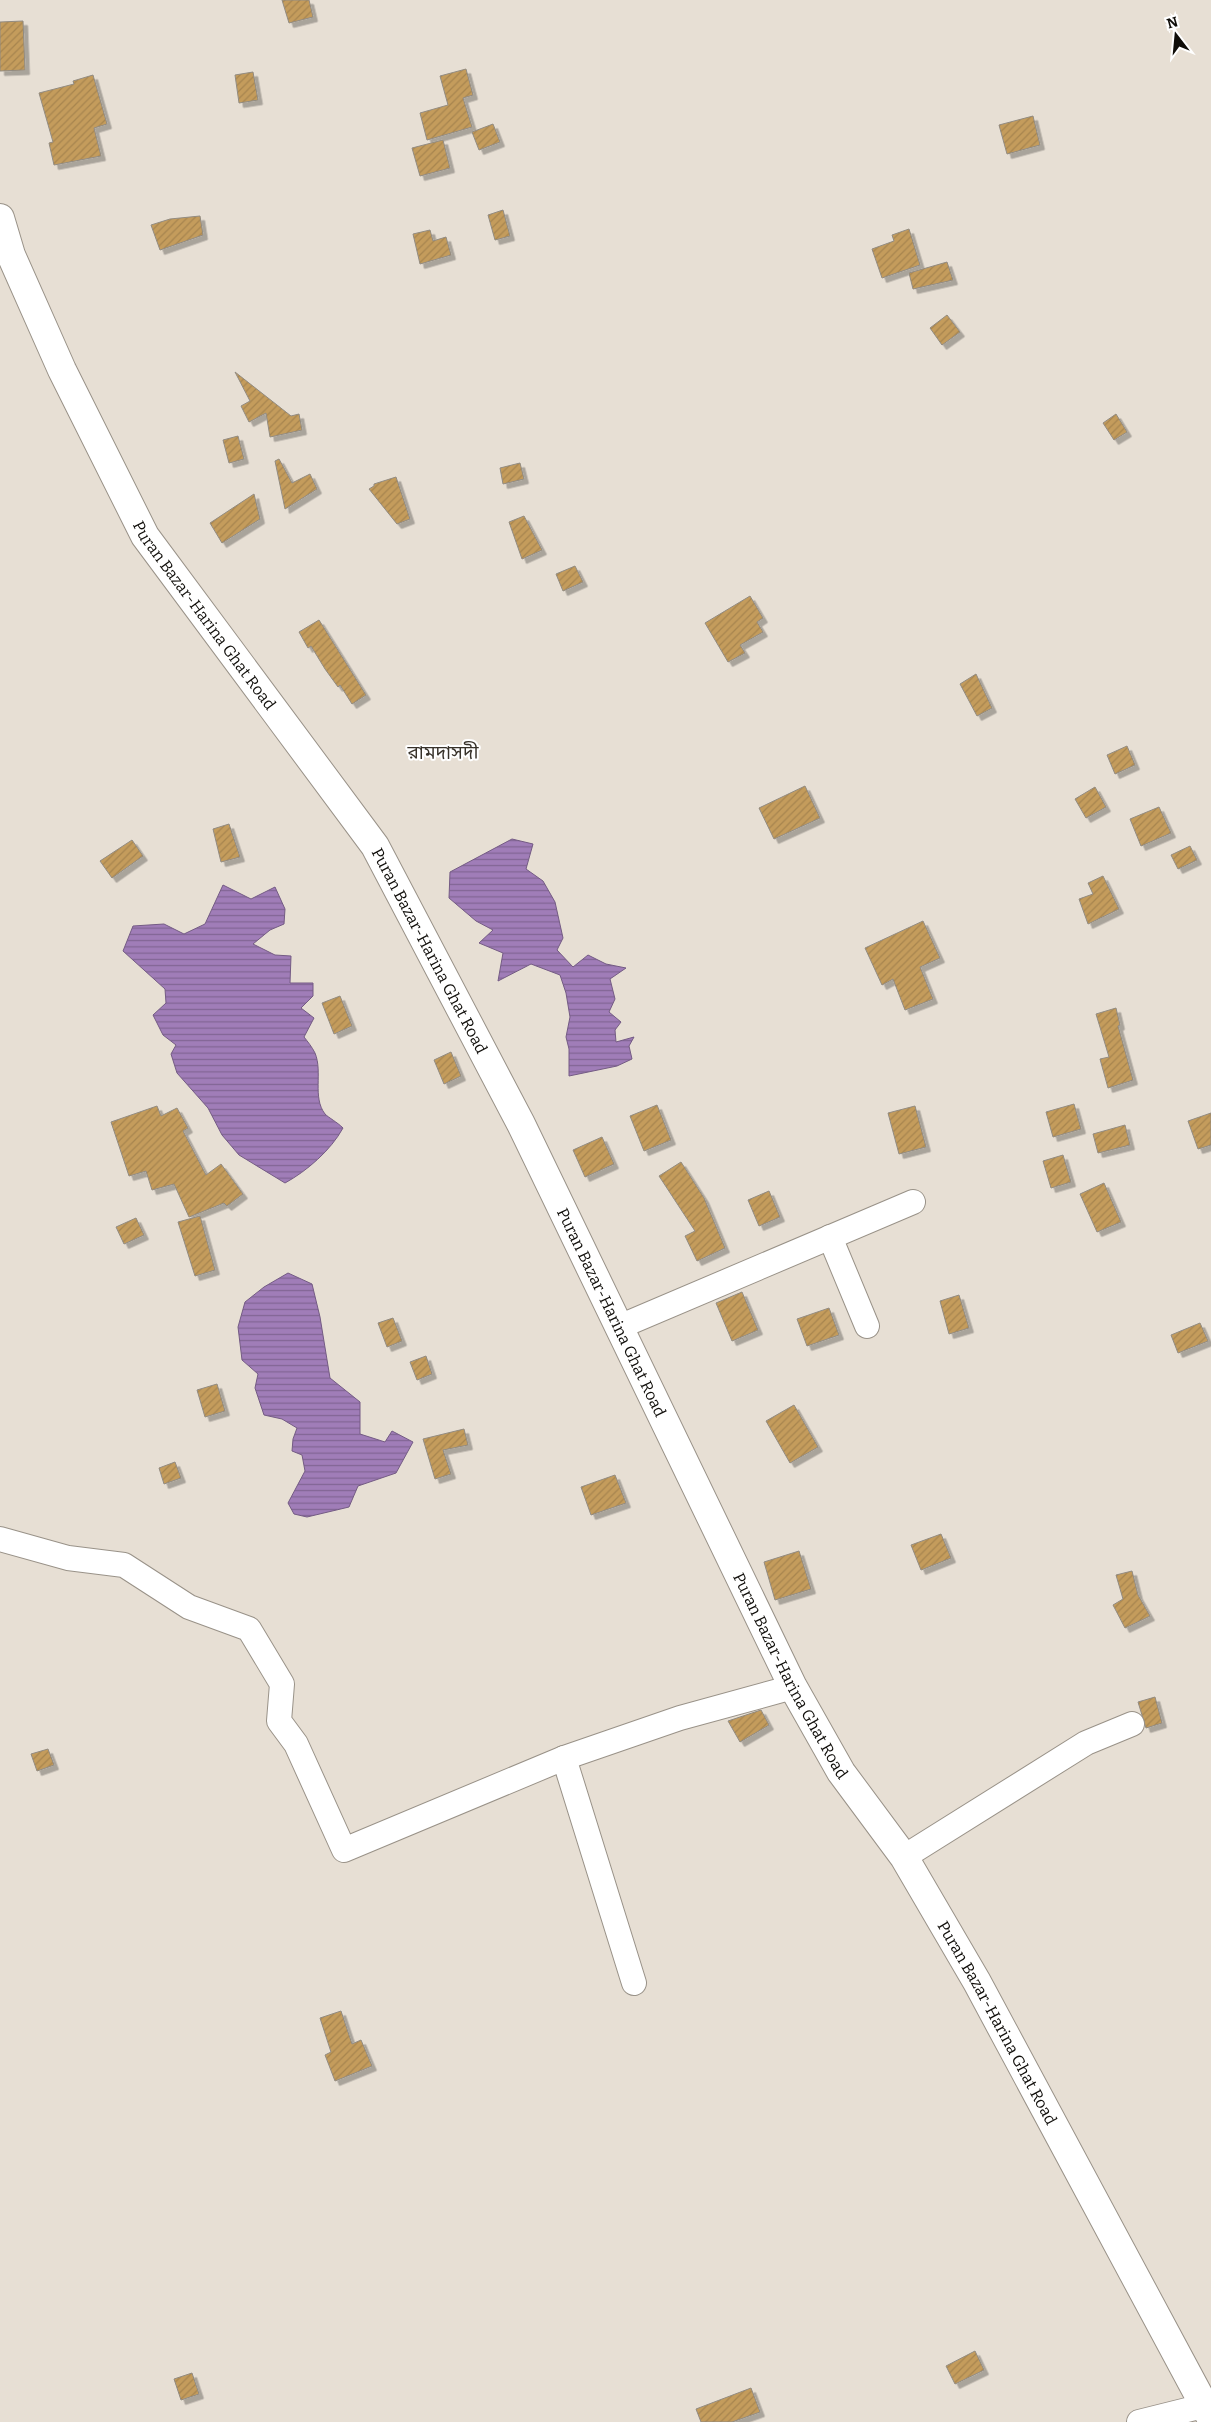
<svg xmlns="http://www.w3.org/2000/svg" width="1211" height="2422" font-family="Bitter,'Noto Sans Bengali',serif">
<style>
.water{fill:url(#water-rules);stroke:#745b84}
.building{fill:url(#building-hatch);stroke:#928b81;filter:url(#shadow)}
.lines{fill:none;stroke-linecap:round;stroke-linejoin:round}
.minor-casing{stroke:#999288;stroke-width:26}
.major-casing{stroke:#999288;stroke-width:30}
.minor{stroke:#fff;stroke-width:24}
.major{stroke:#fff;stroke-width:28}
.labels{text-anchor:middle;stroke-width:4;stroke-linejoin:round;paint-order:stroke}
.street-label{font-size:16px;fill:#0f0d09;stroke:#fff}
.quarter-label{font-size:19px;fill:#373129;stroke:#fff}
</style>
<defs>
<pattern id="water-rules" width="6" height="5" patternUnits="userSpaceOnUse" patternTransform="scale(1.25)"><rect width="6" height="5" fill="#a07db8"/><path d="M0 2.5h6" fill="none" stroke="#816594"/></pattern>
<pattern id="building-hatch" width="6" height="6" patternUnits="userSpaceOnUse" patternTransform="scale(1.25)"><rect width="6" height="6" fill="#c49c5c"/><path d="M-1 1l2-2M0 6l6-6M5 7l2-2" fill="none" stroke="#a7854f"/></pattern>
<filter id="shadow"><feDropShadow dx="4.5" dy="4.5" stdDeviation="0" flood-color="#0004"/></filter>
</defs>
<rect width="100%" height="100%" fill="#e7dfd4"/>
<g class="water">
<polygon points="512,839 533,844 526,869 543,881 555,902 563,938 557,950 573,967 588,955 606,964 626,968 610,979 615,999 609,1012 621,1022 615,1030 616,1042 634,1037 629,1046 632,1059 617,1066 569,1076 569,1049 566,1037 570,1017 566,993 560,975 531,964 498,981 503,953 479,943 493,930 476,921 449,898 450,872"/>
<path d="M223,885l28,14 24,-12 10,22 -1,15 -14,6 -17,14 22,11 16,1 -1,27h23v13l-12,12 13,10 -10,19c4,5 8,10 11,16 8,19 -3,44 10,61 4,4 12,8 18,14 -12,22 -36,43 -58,55l-46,-28 -17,-20 -14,-27 -31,-35 -6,-19 5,-9 -13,-10 -10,-20 13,-12 -1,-14 -42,-38 10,-25 31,-2 20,10 21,-10z"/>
<polygon points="288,1273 312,1284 320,1317 330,1378 360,1402 360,1434 385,1442 392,1431 413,1442 396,1473 358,1486 349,1507 307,1517 294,1514 288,1503 305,1471 302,1455 292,1451 293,1439 297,1428 282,1419 264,1415 255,1388 258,1374 242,1360 238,1327 245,1302 264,1287"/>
</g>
<g class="building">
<polygon points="282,0 309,0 313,17 289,23"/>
<polygon points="23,21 25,70 0,71 0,22"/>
<polygon points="466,69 473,95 463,98 472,127 427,140 420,113 448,105 440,76"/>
<polygon points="253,72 258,100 239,103 235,75"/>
<polygon points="93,75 107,124 94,128 101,156 54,165 49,143 53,142 39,93 74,84 73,81"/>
<polygon points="1033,116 1040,145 1007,154 999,125"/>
<polygon points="493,124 500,142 479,150 472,132"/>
<polygon points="443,140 450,168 420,176 412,148"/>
<polygon points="503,210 510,236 495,240 488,215"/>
<polygon points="200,216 203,235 160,250 151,225 170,219"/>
<polygon points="909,229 920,265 882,278 872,249 894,241 892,235"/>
<polygon points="430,230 433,241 446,237 451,255 420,264 413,234"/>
<polygon points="947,262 953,280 913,289 909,273"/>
<polygon points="947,315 960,332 942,345 930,328"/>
<polygon points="235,372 291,416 299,414 302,430 270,437 266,413 249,422 241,406 250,401"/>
<polygon points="1116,414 1127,432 1114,440 1103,423"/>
<polygon points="238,436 244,459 229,463 223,440"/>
<polygon points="279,459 292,483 310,474 317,489 285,509 275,461"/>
<polygon points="520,463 524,479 503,484 500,468"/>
<polygon points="396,477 410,519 397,524 369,489 374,486 374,484"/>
<polygon points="254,494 260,519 222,543 210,523"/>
<polygon points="524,516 542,550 522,559 509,522"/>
<polygon points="575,566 583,582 563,591 556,574"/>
<polygon points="750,596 763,618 757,622 763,632 740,645 745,653 728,662 705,623"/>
<polygon points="319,620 366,695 352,704 340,685 338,687 325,669 311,646 308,648 299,632"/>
<polygon points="976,674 992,708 977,716 960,684"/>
<polygon points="1127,746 1135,765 1115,774 1107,755"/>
<polygon points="805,786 820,818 774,839 759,808"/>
<polygon points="1095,787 1106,807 1086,818 1075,799"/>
<polygon points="1159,807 1171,833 1141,846 1130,819"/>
<polygon points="229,824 240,857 221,862 213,829"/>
<polygon points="132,840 143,856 112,878 100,861"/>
<polygon points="1190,846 1197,860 1178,869 1171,855"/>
<polygon points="1103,876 1119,909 1088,924 1079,899 1093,894 1088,883"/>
<polygon points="923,921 940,958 920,967 933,999 905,1010 893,979 882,985 865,948"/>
<polygon points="340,996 352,1026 334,1034 322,1003"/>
<polygon points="1116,1008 1120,1025 1118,1026 1133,1080 1108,1088 1100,1059 1109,1057 1096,1014"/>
<polygon points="451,1052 461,1076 444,1084 434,1060"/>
<polygon points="1074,1104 1081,1129 1053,1137 1046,1112"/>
<polygon points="657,1105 671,1140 644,1151 630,1116"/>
<polygon points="157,1106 161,1116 177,1108 188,1128 183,1131 206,1175 221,1164 243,1194 227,1206 224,1203 189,1217 174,1184 152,1190 146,1171 129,1176 111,1122"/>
<polygon points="915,1106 926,1147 899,1154 888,1113"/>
<polygon points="1211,1113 1211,1145 1198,1149 1188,1121"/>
<polygon points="1125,1125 1130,1145 1098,1153 1093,1134"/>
<polygon points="602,1137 614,1164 585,1177 573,1150"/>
<polygon points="1063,1155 1071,1182 1051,1188 1043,1161"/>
<polygon points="681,1162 704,1198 725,1248 697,1261 685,1236 695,1231 659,1176"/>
<polygon points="1104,1183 1121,1222 1097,1232 1080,1194"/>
<polygon points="769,1191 780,1217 759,1226 748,1200"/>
<polygon points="200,1216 215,1270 195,1276 178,1222"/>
<polygon points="136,1218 144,1235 124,1244 116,1227"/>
<polygon points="742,1292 758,1330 732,1341 716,1303"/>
<polygon points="959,1295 969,1328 949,1334 940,1301"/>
<polygon points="829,1308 839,1335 807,1346 797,1319"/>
<polygon points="393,1318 402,1341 387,1347 378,1323"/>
<polygon points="1200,1323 1208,1341 1178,1353 1171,1335"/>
<polygon points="426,1356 432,1374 417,1380 410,1362"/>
<polygon points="217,1384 225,1411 205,1417 197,1390"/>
<polygon points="794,1405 818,1447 790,1463 766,1421"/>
<polygon points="464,1429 468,1445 443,1450 451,1474 435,1479 423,1439"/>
<polygon points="175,1462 181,1478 164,1484 159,1468"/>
<polygon points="615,1475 626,1503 591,1515 581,1487"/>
<polygon points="941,1534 951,1558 921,1570 911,1545"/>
<polygon points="799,1551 811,1589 775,1600 764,1562"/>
<polygon points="1132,1571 1138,1595 1150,1616 1125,1628 1113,1605 1123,1599 1116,1575"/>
<polygon points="1155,1697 1162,1723 1146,1728 1138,1702"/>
<polygon points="761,1710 769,1725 740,1742 728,1721"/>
<polygon points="48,1749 54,1765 37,1771 31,1754"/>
<polygon points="341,2011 352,2044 361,2040 372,2066 335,2081 325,2055 331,2052 320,2018"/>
<polygon points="975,2351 984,2370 955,2384 946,2366"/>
<polygon points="192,2373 199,2394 181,2400 174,2379"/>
<polygon points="751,2388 760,2412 732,2422 701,2422 696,2409"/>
</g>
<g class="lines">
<g class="minor-casing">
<g id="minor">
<polyline points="830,1237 867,1326"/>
<polyline points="619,1327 913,1202"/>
<polyline points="0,1539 68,1558 124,1565 189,1607 249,1629 282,1684 279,1721 296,1744 344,1850 564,1758 680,1718 793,1687"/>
<polyline points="564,1758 634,1983"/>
<polyline points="904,1857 1086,1743 1132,1724"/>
<polyline points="1139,2422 1211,2404"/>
</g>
</g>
<g class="major-casing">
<g id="major">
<path id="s1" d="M0,218l11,37 51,115 83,166 230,310 146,278 272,563 48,85 63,85 73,125 234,436"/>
</g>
</g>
<use href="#minor" class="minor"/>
<use href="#major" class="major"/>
</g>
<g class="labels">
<g class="street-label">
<text dy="6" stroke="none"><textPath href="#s1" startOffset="449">Puran Bazar-Harina Ghat Road</textPath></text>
<text dy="6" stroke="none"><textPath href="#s1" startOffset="854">Puran Bazar-Harina Ghat Road</textPath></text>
<text dy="6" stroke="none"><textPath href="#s1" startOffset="1259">Puran Bazar-Harina Ghat Road</textPath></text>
<text dy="6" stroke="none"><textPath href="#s1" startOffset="1664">Puran Bazar-Harina Ghat Road</textPath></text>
<text dy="6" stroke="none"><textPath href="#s1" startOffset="2069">Puran Bazar-Harina Ghat Road</textPath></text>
</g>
<g class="quarter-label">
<text x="443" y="759">রামদাসদী</text>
</g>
</g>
<g transform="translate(1176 35) rotate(344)" stroke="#ffffff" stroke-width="4" paint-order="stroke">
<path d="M0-4L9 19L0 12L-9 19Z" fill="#0f0d09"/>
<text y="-8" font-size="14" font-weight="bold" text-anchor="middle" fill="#0f0d09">N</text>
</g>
</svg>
